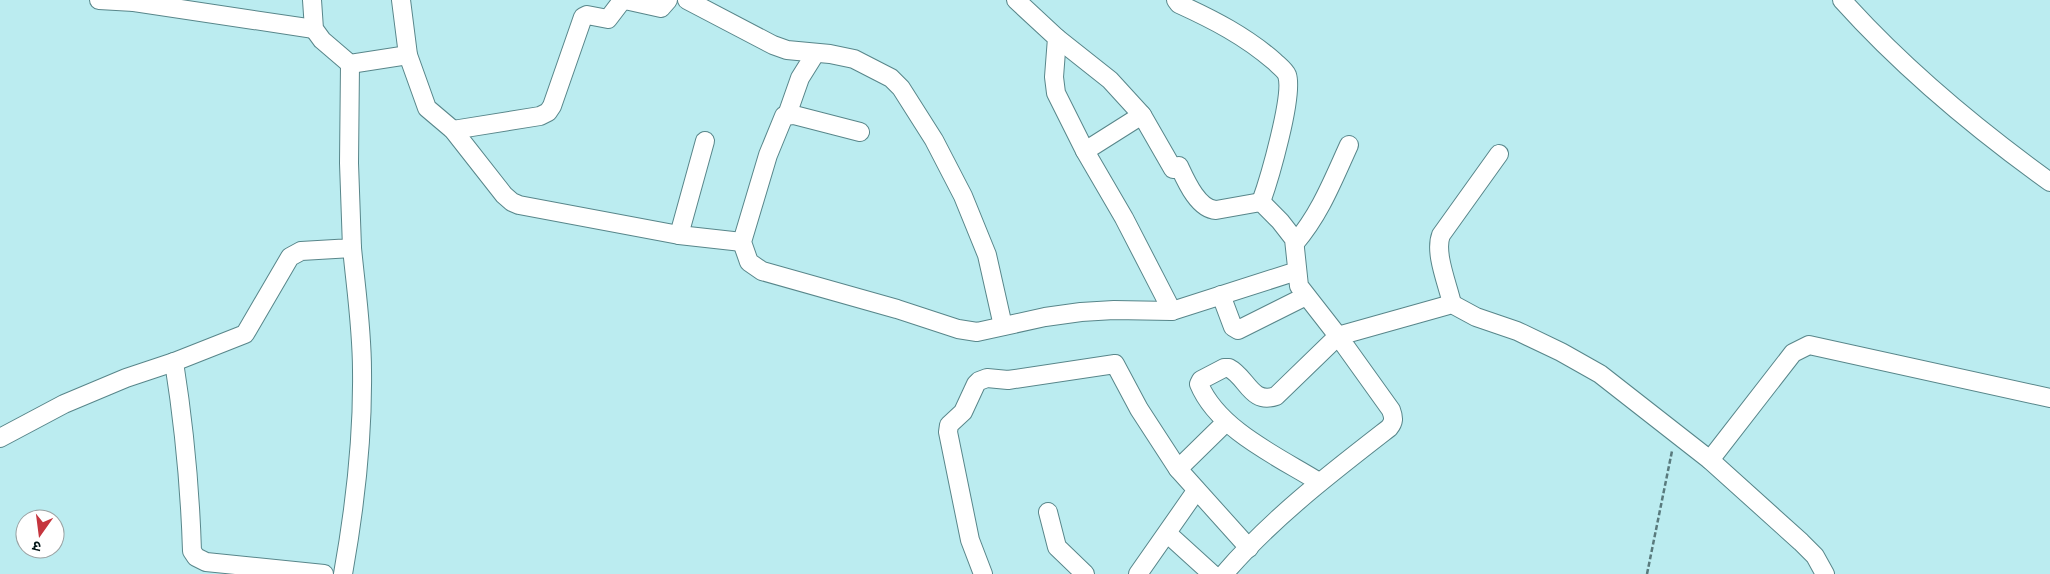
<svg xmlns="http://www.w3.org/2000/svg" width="2050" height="574" font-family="Ubuntu,'Noto Sans Devanagari',sans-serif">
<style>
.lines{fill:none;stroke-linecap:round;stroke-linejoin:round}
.minor-casing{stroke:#58868a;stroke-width:20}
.path{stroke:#597a7d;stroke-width:2.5;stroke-dasharray:5 2.5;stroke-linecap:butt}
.minor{stroke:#fff;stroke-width:18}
</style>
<rect width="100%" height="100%" fill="#bbecf0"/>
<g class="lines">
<g class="minor-casing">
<g id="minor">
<polyline points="99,0 134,2"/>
<polyline points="135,0 134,2 314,29"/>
<polyline points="312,0 314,29 322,40 350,64 408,55"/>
<polyline points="401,0 408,55 427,108 453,130 504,195 512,202 519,205 679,235 742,242"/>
<polyline points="687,0 773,45 787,50 830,54 854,59 891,78 901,88 934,140 963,196 987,255 1003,326"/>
<polyline points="1016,0 1057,38 1054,77 1056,93 1085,151"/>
<path d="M1176,0l3,4c35,16 66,32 95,57 4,4 11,9 13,14 7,20 -18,105 -26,127"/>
<path d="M1842,0c62,69 133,128 208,182"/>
<polyline points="1057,38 1110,80 1142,115"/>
<polyline points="787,115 800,78 815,54"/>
<polyline points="453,130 540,116 548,112 552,106 583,17 587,15 608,19 621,2 625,0 661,8 668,0"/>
<polyline points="860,132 794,115 784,116 768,155 742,242 749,262 762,271 897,309 958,329 977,332 1045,317 1081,312 1114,310 1172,311"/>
<polyline points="679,235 705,141"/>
<path d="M1295,243c25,-29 38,-63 54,-98"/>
<path d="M1297,271l-125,40 -48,-93 -39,-67 57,-36 31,54 6,-3c7,15 19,43 37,44l45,-8 19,19 14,18 5,47 39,50 -62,60c-25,9 -29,-19 -47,-28h-5l-23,12 -2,4c19,46 80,73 120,98"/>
<polyline points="1221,295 1233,327 1238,330 1306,296"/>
<path d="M1452,304c-4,-19 -18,-51 -11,-69l58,-81"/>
<path d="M174,362c10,63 16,125 18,189l4,6 10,5 118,12"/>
<polyline points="1226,422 1178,469 1249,548"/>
<polyline points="0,438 64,404 126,378 174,362 245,334 290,257 301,251 352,248 349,163 350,64"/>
<polyline points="1710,460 1801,542 1815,556 1825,574"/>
<polyline points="1048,512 1057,547 1085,574"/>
<polyline points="1168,534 1212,574"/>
<path d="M343,574c12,-67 20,-136 19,-204 0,-41 -6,-81 -10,-122"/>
<polyline points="983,574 970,540 948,432 949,425 963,412 976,384 979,381 987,378 1008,380 1115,364 1139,409 1178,469"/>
<polyline points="1138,574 1196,491"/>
<path d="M1224,574c48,-56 107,-101 165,-146 5,-6 5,-10 2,-18l-53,-74 114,-32 24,13 41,14 44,21 39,22 110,86 83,-107 16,-8 241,53"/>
</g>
</g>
<polyline class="path" points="1647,574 1672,451"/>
<use href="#minor" class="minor"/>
</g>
<g transform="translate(40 534) rotate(194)"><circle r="24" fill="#ffffff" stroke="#9ba2a3"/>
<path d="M0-4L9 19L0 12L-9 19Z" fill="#c5353e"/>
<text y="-8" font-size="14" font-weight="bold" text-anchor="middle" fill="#051719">उ</text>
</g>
</svg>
